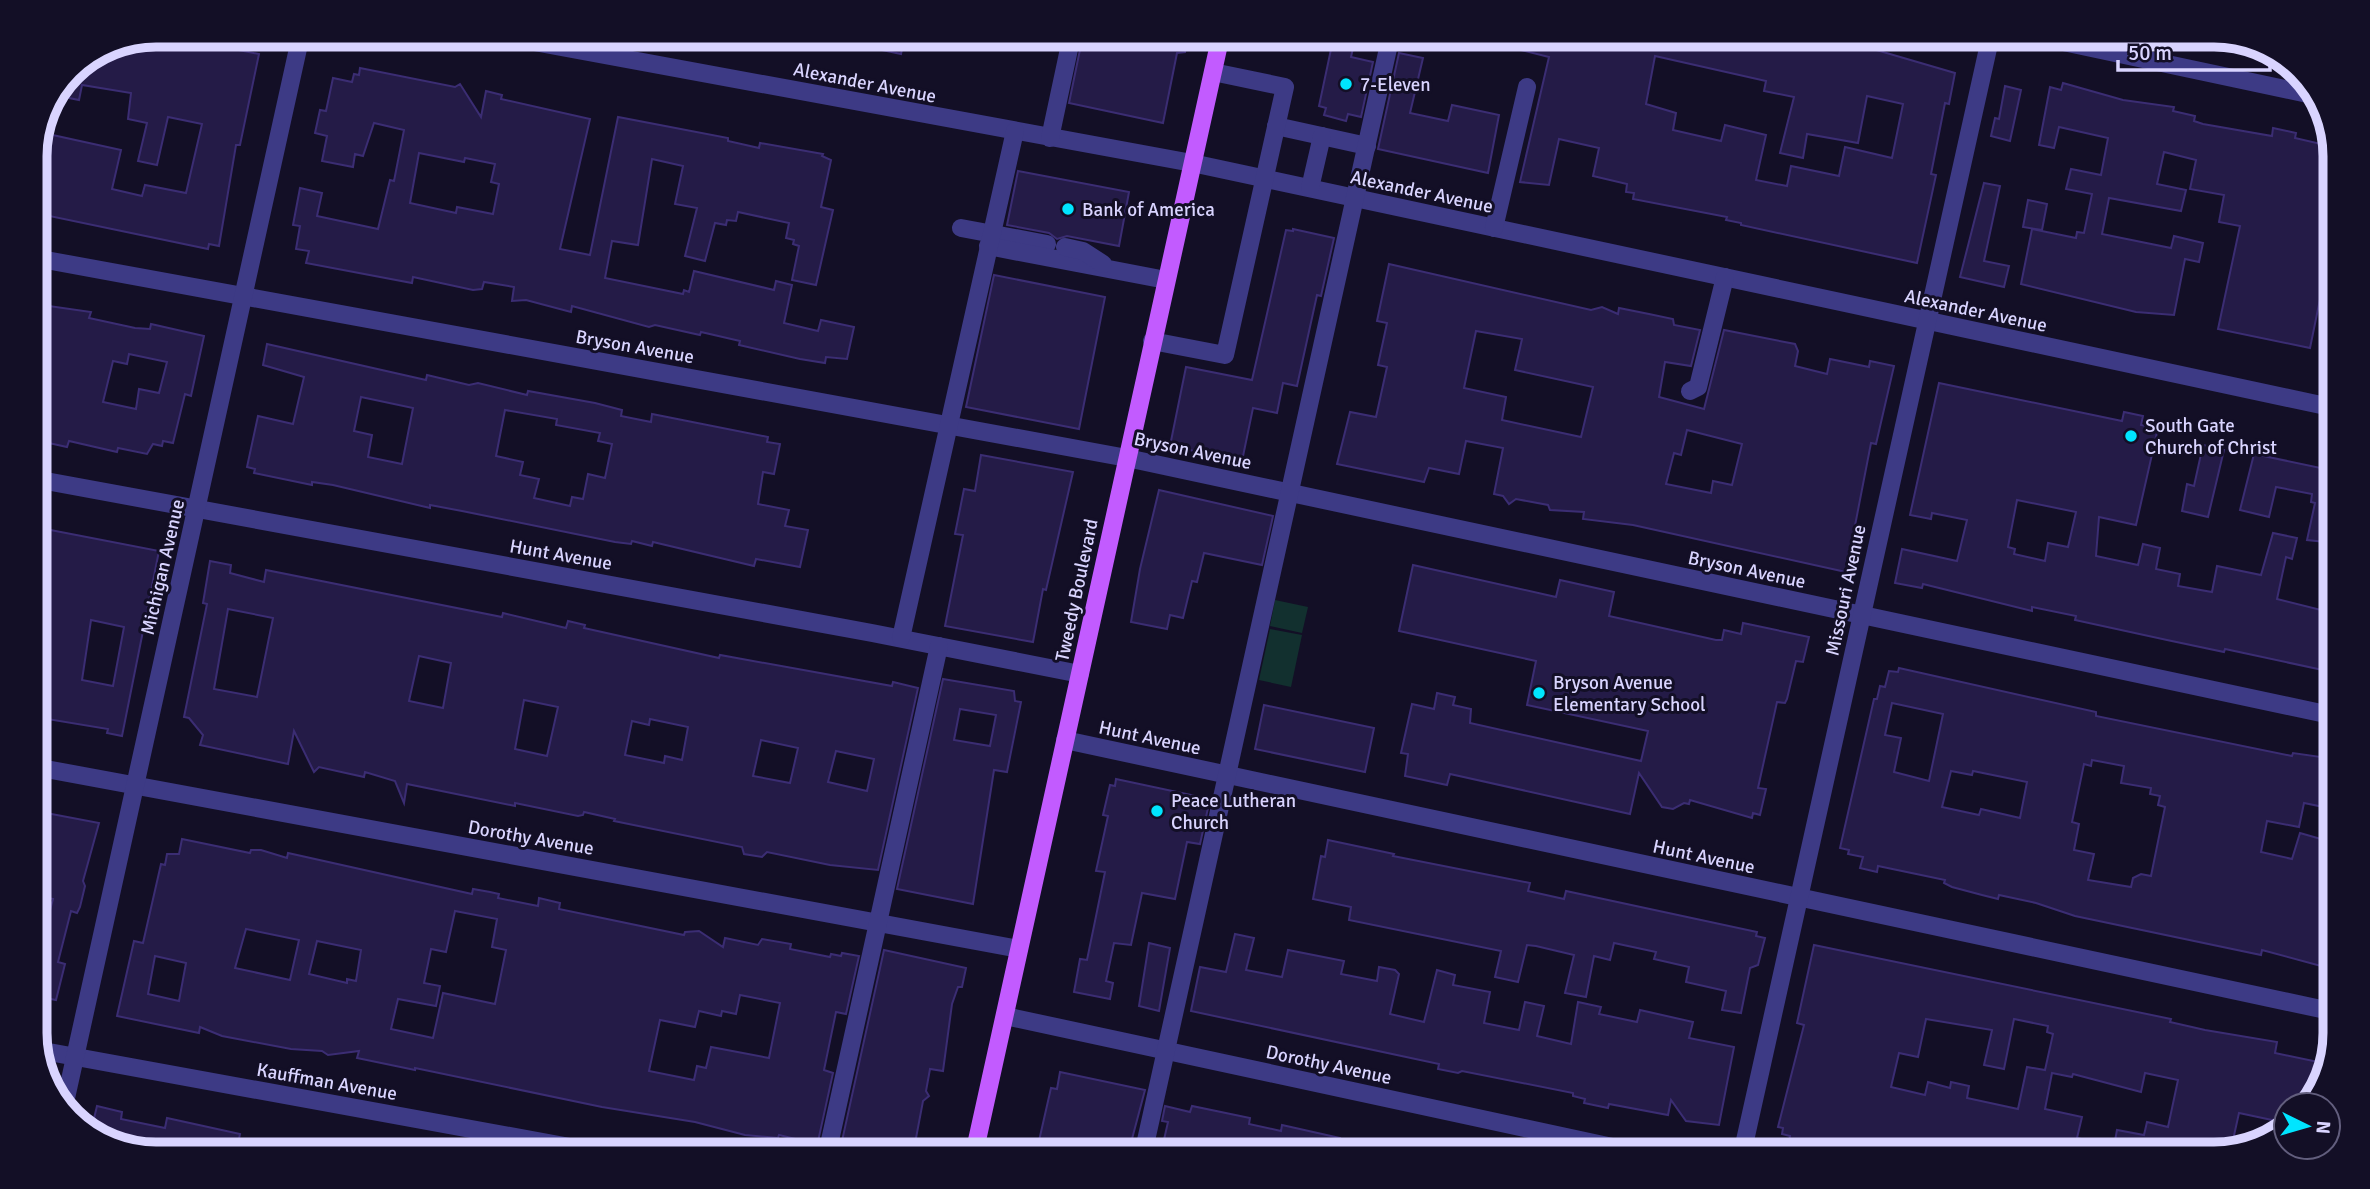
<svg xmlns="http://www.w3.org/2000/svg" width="2370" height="1189" font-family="Signika,sans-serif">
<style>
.pitch{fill:#12302f}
.building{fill:#241b47;stroke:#3b2d73;stroke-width:2;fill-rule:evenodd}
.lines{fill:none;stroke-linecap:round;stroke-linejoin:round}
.minor{stroke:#3d3a85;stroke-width:18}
.major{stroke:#c25bff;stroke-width:18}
.poi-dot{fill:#00e5ff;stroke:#130f26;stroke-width:2.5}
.labels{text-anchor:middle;stroke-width:6;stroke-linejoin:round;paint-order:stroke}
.street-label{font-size:19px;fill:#d9d4ff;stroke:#130f26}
.poi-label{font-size:19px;fill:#d9d4ff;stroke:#130f26;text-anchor:start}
.rim{fill:none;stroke:#d9d4ff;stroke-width:9}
</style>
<rect width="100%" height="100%" fill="#130f26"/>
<g class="pitch">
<polygon points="1275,600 1308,607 1302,633 1270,626"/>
<polygon points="1270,629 1302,635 1291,687 1259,680"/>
</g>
<g class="building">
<polygon points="155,35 199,40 225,48 232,45 234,49 259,54 240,145 236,145 219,246 209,244 208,249 35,213 35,161 42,162 48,134 121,150 112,189 142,196 145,185 186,193 202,124 168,117 157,165 138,161 147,123 128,119 131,93 82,85 79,100 59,96 71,70 110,44"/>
<polygon points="841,35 905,35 901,54 840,41"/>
<polygon points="1083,35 1188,35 1185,52 1177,53 1163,123 1069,103"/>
<polygon points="1334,35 1356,35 1351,57 1373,62 1361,117 1348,114 1346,121 1324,115 1326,108 1319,106"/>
<path d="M1525,35l43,8 2,-8h255l130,38 -6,31 -4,-1 -14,71 5,1 -19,88 -176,-38v-2l-15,-3 1,-3 -94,-18 1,-6 -8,-1 1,-8 -34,-8 6,-28 -40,-9 -10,46 -29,-3 29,-125 -28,-7zM1655,56l111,25 -2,10 30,6 -14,56 23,5 4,-24 51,9 9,-47 36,8 -11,54 -47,-11 -6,29 -48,-10 -4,20 -31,-6 10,-45 -41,-10 -4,16 -48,-11 3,-17 -30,-9z"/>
<polygon points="1399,53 1423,58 1410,113 1448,121 1452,105 1499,115 1488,173 1378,149"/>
<path d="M360,68l95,19 5,-3 21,33 5,-26 16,4 -1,4 89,20 -30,130 30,6 28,-138 110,21v3l31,7 1,-5 63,11 -1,2 9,4 -10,47 12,3 -17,75 -24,-5 7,-34 -6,-2 1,-4 -8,-2 3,-15 -51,-11 -2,9 -9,-1 -1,5 -11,-2 -10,38 -20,-5 12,-48 -22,-4 8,-38 -31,-7 -14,86 -26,-4 -7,37 78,16 1,-4 5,2 5,-21 80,19 2,-9 16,4 -8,38 34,8 3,-11 33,7 -7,32 -21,-2 -1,6 -25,-4 -61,-14 1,-4 -39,-9 -1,3 -45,-10 -6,2 -77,-21 -1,6 -45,-12 -14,1 2,-14 -30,-5 -2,7 -9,1 -60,-13 -1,6 -106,-20 3,-12 -13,-2 4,-23 -7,-1 7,-37 22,5 -5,23 61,13 12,-49 4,1 10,-51 -30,-7 -11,33 -8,-2 -2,13 -31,-6 5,-25 -12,-3 5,-23 6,1 7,-33 19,4 2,-8 5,1zM419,153l45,9 1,-4 30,6 -4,18 8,2 -6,30 -36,-7 -1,6 -46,-10z"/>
<polygon points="2063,83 2123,100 2174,107 2173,111 2195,116 2194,121 2203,124 2272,136 2273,128 2296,133 2295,138 2334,147 2335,277 2325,275 2310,348 2218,329 2240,226 2219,222 2224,195 2190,189 2196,160 2164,152 2157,184 2186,190 2181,211 2109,198 2102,234 2171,248 2174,236 2203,243 2199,262 2185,259 2174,315 2136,312 2021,284 2032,229 2076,238 2077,232 2084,233 2092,194 2066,189 2071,169 2101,175 2108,138 2059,127 2054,148 2039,145 2050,87 2061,90"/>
<polygon points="2005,86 2021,90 2010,141 1991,136 1995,118 1999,119"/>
<polygon points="1018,171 1129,192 1119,246 1067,236 1057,239 1049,233 1007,225"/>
<polygon points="1984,183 2000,186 1984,261 2009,266 2004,287 1960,277"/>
<polygon points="2028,200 2047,204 2042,230 2023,227"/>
<polygon points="1293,229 1334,238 1321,296 1317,295 1297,386 1283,383 1277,413 1253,408 1242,461 1170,446 1186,367 1252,380 1286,230 1293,231"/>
<path d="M1389,264l202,46 11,-3 16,7 1,-6 30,6 24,5 1,6 26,5 -9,36 -26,-4 -6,35 45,12 20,-79 71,14 3,7 -3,15 32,8 3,-15 39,8 1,-6 24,5 -18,78 -5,-1 -25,129 -213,-47 -50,-6 1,-7 -34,-2 -2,-5 -32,-6 -7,5 -6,-8 -9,-2 9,-46 -37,-7 -7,33 -30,-6 -5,14 -87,-18 13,-52 26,5 11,-50 -9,-2 9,-42 -10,-2zM1476,331l46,8 -7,31 78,17 -12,50 -79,-17 4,-23 -42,-9zM1687,430l55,14 -10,41 -19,-4 -2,12 -45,-9 8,-31 7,2z"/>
<polygon points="994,275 1105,297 1079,429 966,407"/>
<path d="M35,304l56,8 -2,6 46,10 15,1 1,-5 53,12 -13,60 -6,-2 -12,49 -10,-2 -1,5 -9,-2 -6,10 -29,-6 -1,4 -48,-11 -2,6 -32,-7zM129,354l38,8 -8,31 -20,-4 -3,20 -33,-7 10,-41 14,3z"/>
<path d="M267,344l159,36 1,-5 42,10 9,-2 49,12 1,-4 67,12 27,7 -1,6 30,6 1,-8 116,23 -1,5 13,2 -6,30 -11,-2 -5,32 31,6 -4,16 23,4 -8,37 -44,-8 -2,7 -101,-24 -1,4 -20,-5 -1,3 -16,-2 -153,-31 -32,-6v3l-97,-23 -21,-3v3l-58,-12 1,-4 -8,-2 11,-51 35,8 11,-47 -41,-12zM361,397l52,11 -11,56 -34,-7 4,-22 -18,-4zM505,410l52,9 -1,6 44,8 -2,8 14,3 -7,34 -17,-4 -5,25 -11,-2 -2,9 -36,-8 5,-19 -19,-4 3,-13 -27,-6z"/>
<path d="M1939,383l183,38 2,-9 19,4 -2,9 17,3 -22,97 -37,-8 -3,39 42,9 5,-21 17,4 -4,21 24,5 -2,12 34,6 5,-26 44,9 12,-42 24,5 -5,21 -6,-2 -9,42 56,14 -6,29 8,2 -3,28 -107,-23 -1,3 -57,-12 -92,-20 1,-4 -44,-9v4l-109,-27 -1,4 -27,-5 7,-34 55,12 10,-41 -35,-7 -1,6 -21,-4zM2017,500l59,12 -8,35 -20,-4 -3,18 -31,-7 1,-5 -7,-2z"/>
<polygon points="2203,445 2224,450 2208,517 2182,511 2187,484 2194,486"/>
<polygon points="2254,454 2335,471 2335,543 2307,540 2315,503 2311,502 2312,494 2276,487 2269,517 2240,510"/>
<polygon points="981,455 1073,472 1046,590 1043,589 1033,642 945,626 963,535 955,534 964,489 975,491"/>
<polygon points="1159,490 1273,516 1262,565 1204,553 1197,582 1192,581 1183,618 1170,615 1167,629 1131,622 1140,569"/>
<path d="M35,527l124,24 -37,185 -15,-3 1,-4 -73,-12zM91,620l33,7 -11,59 -31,-6z"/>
<path d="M210,561l21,4 -1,8 34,9 2,-12 236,47 1,-4 63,15 2,-7 17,4 -1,3 135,30 1,-3 172,31 1,-4 25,6 -40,182 -48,-5 -63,-13 -5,5 -18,-3 -2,-7 -128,-26 1,-2 -31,-7 -1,3 -5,1 -63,-13v3l-108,-22 -3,19 -9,-22 -30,-9 -1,5 -45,-10 -5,5 -20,-41 -6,33 -88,-19 3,-10 -14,-17 -5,-1 23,-113 -4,-1zM228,609l45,9 -16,79 -43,-8zM419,656l32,7 -8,45 -34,-7zM524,700l34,7 -11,49 -32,-7zM650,719l38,8 -6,33 -17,-4 -1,7 -39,-8 7,-34 17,4zM761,740l37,8 -8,35 -37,-7zM836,751l38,8 -7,32 -39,-9z"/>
<polygon points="1413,565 1556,597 1560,580 1614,592 1609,616 1716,640 1722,640 1724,630 1741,634 1743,623 1809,637 1803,662 1796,661 1787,699 1785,703 1777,702 1758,788 1766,789 1760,815 1753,813 1752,818 1690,800 1689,804 1684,803 1673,809 1662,807 1639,773 1630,814 1450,774 1447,785 1405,776 1408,754 1401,753 1412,704 1434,709 1437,693 1455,697 1453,705 1471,709 1470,723 1641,761 1648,731 1527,705 1536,661 1399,631"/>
<path d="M1899,668l197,44v4l196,40 1,-3 42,6 -2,50 -29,-6 -5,24 -32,-6 -6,31 31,7 8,-26 35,10v100l-4,18 -9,-2 -1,7 -59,-16 -1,5 -186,-39 -39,-13 -37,-8 -1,4 -16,-4 -30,-8 -8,-4 1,-3 -67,-14 -1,6 -17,-4 3,-11 -15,-3 1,-4 -9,-2 34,-149h3l3,-13 5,1 4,-16 9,1zM1892,703l51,11 -14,67 -35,-9 7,-34 -16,-3zM2092,760l32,6 -3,17 30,5 -1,6 10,2 -2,9 7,2 -14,69 -10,-2 -8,4 -2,9 -43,-7 6,-26 -20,-4 5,-26 -7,-2 12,-58 7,2zM1951,771l21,4 1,-4 54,11 -7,36 -39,-9 -2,6 -37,-8z"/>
<path d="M943,679l71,12 1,10 6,1 -14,70 -13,-2 -21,134 -76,-15zM960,709l36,6 -6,31 -36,-6z"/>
<polygon points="1264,705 1374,728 1365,772 1255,749"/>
<polygon points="1116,779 1210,799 1200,844 1187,842 1175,899 1142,893 1131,945 1114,943 1106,981 1113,983 1110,999 1074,992 1080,959 1087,960 1094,926 1105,872 1096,871 1108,816 1103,815 1110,785 1115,786"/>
<polygon points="41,812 99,823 83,881 85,886 80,907 77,913 71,911 58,962 65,964 56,1000 35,996 45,942 42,941 53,899 35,895 35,839"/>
<path d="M182,839l68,14 1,-3h10l26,8 1,-5 184,41 1,-5 17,3 9,2 -1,4 40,8 1,-8 21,5 -1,6 125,26 1,-3 14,-1 24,16 2,-9 33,7 4,-6 29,5 -1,5 40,8 1,-3 10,2 1,-3 17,3 -13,58 -10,-2 -12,58 9,3 -16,73 -8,8 -1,-12 -29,-7 -1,3 -33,-3 -50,-13 -93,-15 -187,-39v2l-58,-12 2,-7 -31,4 -6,-4 -31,-2 -69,-13 -22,-9 -1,6 -82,-17 17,-75 9,2 18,-79 4,1 2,-11h12zM455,911l42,8 -5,28 14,3 -11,54 -52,-11 -10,45 -42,-9 7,-30 38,7 4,-20 -16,-3 7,-34 15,3zM246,929l53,11 -9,40 -55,-12zM317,941l44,9 -5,31 -9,-2v4l-38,-9zM155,956l31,7 -7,38 -31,-7zM740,995l40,8 -11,55 -58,-11 -5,21 -9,-2 -3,14 -45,-9 11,-51 35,7 4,-16 22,5 1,-5 14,3z"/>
<polygon points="1328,840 1394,854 1393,856 1530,883 1528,891 1564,899 1566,891 1757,932 1756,936 1765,938 1758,965 1750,968 1741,1013 1722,1010 1726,991 1686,982 1689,967 1654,959 1656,952 1614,943 1610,960 1594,956 1586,997 1565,993 1574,955 1536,946 1527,945 1518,982 1495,977 1501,951 1349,920 1351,907 1313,899 1321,856 1325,857"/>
<polygon points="1235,934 1254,938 1246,970 1282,977 1288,950 1344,961 1341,974 1377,981 1379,967 1395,970 1399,974 1390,1014 1424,1022 1437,970 1455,975 1453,985 1490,992 1484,1023 1519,1030 1525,1002 1544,1006 1537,1036 1571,1044 1578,1002 1601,1007 1599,1014 1637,1022 1640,1010 1693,1022 1689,1038 1734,1047 1719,1125 1686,1121 1671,1100 1668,1115 1609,1104 1608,1108 1584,1103 1585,1099 1573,1096 1573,1093 1462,1071 1458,1073 1438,1069 1439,1064 1191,1011 1200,967 1226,972"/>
<polygon points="1149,943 1170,948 1159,1011 1139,1006"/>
<path d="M1814,945l357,74 -1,3 35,8 72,12 -2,11 48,10 -3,12 5,1 -2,10 -17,19h-20v18l-47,-10 -8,36 -17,5h-370l-55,-12 1,-6 -8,-2 1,-6 -5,-1 26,-102 -7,-2zM1926,1019l66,11 -8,35 20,4 10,-50 34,7 -1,6 6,2 -8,36 -18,-3 -9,42 -51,-11 2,-12 -18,-4 -1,6 -22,-6 -3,13 -34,-8 8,-34 19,4zM2052,1073l20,4 1,-3 68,18 4,-19 33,7 -10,47 -21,-5 -3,13 -27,-5 -3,16 -37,-8 5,-21 -37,-8z"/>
<polygon points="884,950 966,968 962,987 958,987 952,1004 943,1071 930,1069 926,1091 929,1096 923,1101 913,1154 846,1154 840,1150"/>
<polygon points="1060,1072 1145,1090 1128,1154 1036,1154 1051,1088 1057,1089"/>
<polygon points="97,1106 122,1112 121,1119 165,1128 167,1118 240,1134 236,1154 157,1154 103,1142 91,1131"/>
<polygon points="1165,1106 1190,1112 1192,1106 1250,1118 1249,1124 1281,1131 1282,1125 1340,1138 1336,1154 1169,1154 1171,1147 1163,1144 1168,1122 1162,1121"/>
</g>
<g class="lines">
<g class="minor">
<polyline points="496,35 1192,163 2335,408"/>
<polyline points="1418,35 1427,35"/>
<polyline points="2031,35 2317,96"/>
<polyline points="1276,126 1367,146"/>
<polyline points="1050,138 1072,35"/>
<polyline points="1310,188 1322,136"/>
<polyline points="961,228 1047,244"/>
<polyline points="1494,228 1527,87"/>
<polyline points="988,246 1166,280"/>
<polyline points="1065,247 1083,251 1103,264"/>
<polyline points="35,258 1127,458 2335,716"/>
<polyline points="1152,341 1225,355 1285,87 1213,72"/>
<polyline points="1690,391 1698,387 1725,277"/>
<polyline points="35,479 872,633 1080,674"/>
<polyline points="901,638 1015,131"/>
<polyline points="1065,740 2335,1012"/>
<polyline points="35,767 1019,949"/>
<polyline points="1005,1016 1645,1154"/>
<polyline points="38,1050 608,1154"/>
<polyline points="64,1107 301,35"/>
<polyline points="827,1154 939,646"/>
<polyline points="1143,1154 1391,35"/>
<polyline points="1742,1154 1991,35"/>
</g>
<polyline class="major" points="974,1154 1221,35"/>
</g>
<g class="poi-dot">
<circle cx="1346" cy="84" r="7"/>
<circle cx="1068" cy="209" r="7"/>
<circle cx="2131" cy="436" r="7"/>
<circle cx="1539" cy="693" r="7"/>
<circle cx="1157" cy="811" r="7"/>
</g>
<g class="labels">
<g class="street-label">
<text transform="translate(865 82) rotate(11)" y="7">Alexander Avenue</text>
<text transform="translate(1422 191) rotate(12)" y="7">Alexander Avenue</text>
<text transform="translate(1976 310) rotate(12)" y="7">Alexander Avenue</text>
<text transform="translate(635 346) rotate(10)" y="7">Bryson Avenue</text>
<text transform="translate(1193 450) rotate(12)" y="7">Bryson Avenue</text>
<text transform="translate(561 554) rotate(10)" y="7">Hunt Avenue</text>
<text transform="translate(162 567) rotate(-77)" y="7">Michigan Avenue</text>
<text transform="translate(1747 569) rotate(12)" y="7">Bryson Avenue</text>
<text transform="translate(1076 590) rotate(-78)" y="7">Tweedy Boulevard</text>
<text transform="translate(1845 590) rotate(-78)" y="7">Missouri Avenue</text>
<text transform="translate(1150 737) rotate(12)" y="7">Hunt Avenue</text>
<text transform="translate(531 837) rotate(10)" y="7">Dorothy Avenue</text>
<text transform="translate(1704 856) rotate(12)" y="7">Hunt Avenue</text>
<text transform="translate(1329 1064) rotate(12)" y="7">Dorothy Avenue</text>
<text transform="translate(327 1081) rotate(10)" y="7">Kauffman Avenue</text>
</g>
<g class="poi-label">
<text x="1360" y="91">7-Eleven</text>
<text x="1082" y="216">Bank of America</text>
<text x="2145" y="432">South Gate<tspan x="2145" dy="22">Church of Christ</tspan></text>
<text x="1553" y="689">Bryson Avenue<tspan x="1553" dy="22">Elementary School</tspan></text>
<text x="1171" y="807">Peace Lutheran<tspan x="1171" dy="22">Church</tspan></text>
</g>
</g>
<path d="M0 0H2370V1189H0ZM156 47H2214A109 109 0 0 1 2323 156V1033A109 109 0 0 1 2214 1142H156A109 109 0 0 1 47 1033V156A109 109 0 0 1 156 47Z" fill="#130f26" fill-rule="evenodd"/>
<path class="rim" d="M156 47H2214A109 109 0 0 1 2323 156V1033A109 109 0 0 1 2214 1142H156A109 109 0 0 1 47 1033V156A109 109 0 0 1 156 47Z"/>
<g transform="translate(2307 1126) rotate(95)"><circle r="33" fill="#130f26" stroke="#625e7d" stroke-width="2"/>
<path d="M0-5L12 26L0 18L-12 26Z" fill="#00e5ff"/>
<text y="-10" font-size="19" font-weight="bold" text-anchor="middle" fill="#d9d4ff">N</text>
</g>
<path d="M2118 60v10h152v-10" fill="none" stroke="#d9d4ff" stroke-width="3.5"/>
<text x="2128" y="60" font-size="21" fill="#d9d4ff" stroke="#130f26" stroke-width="5" paint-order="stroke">50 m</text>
</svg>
